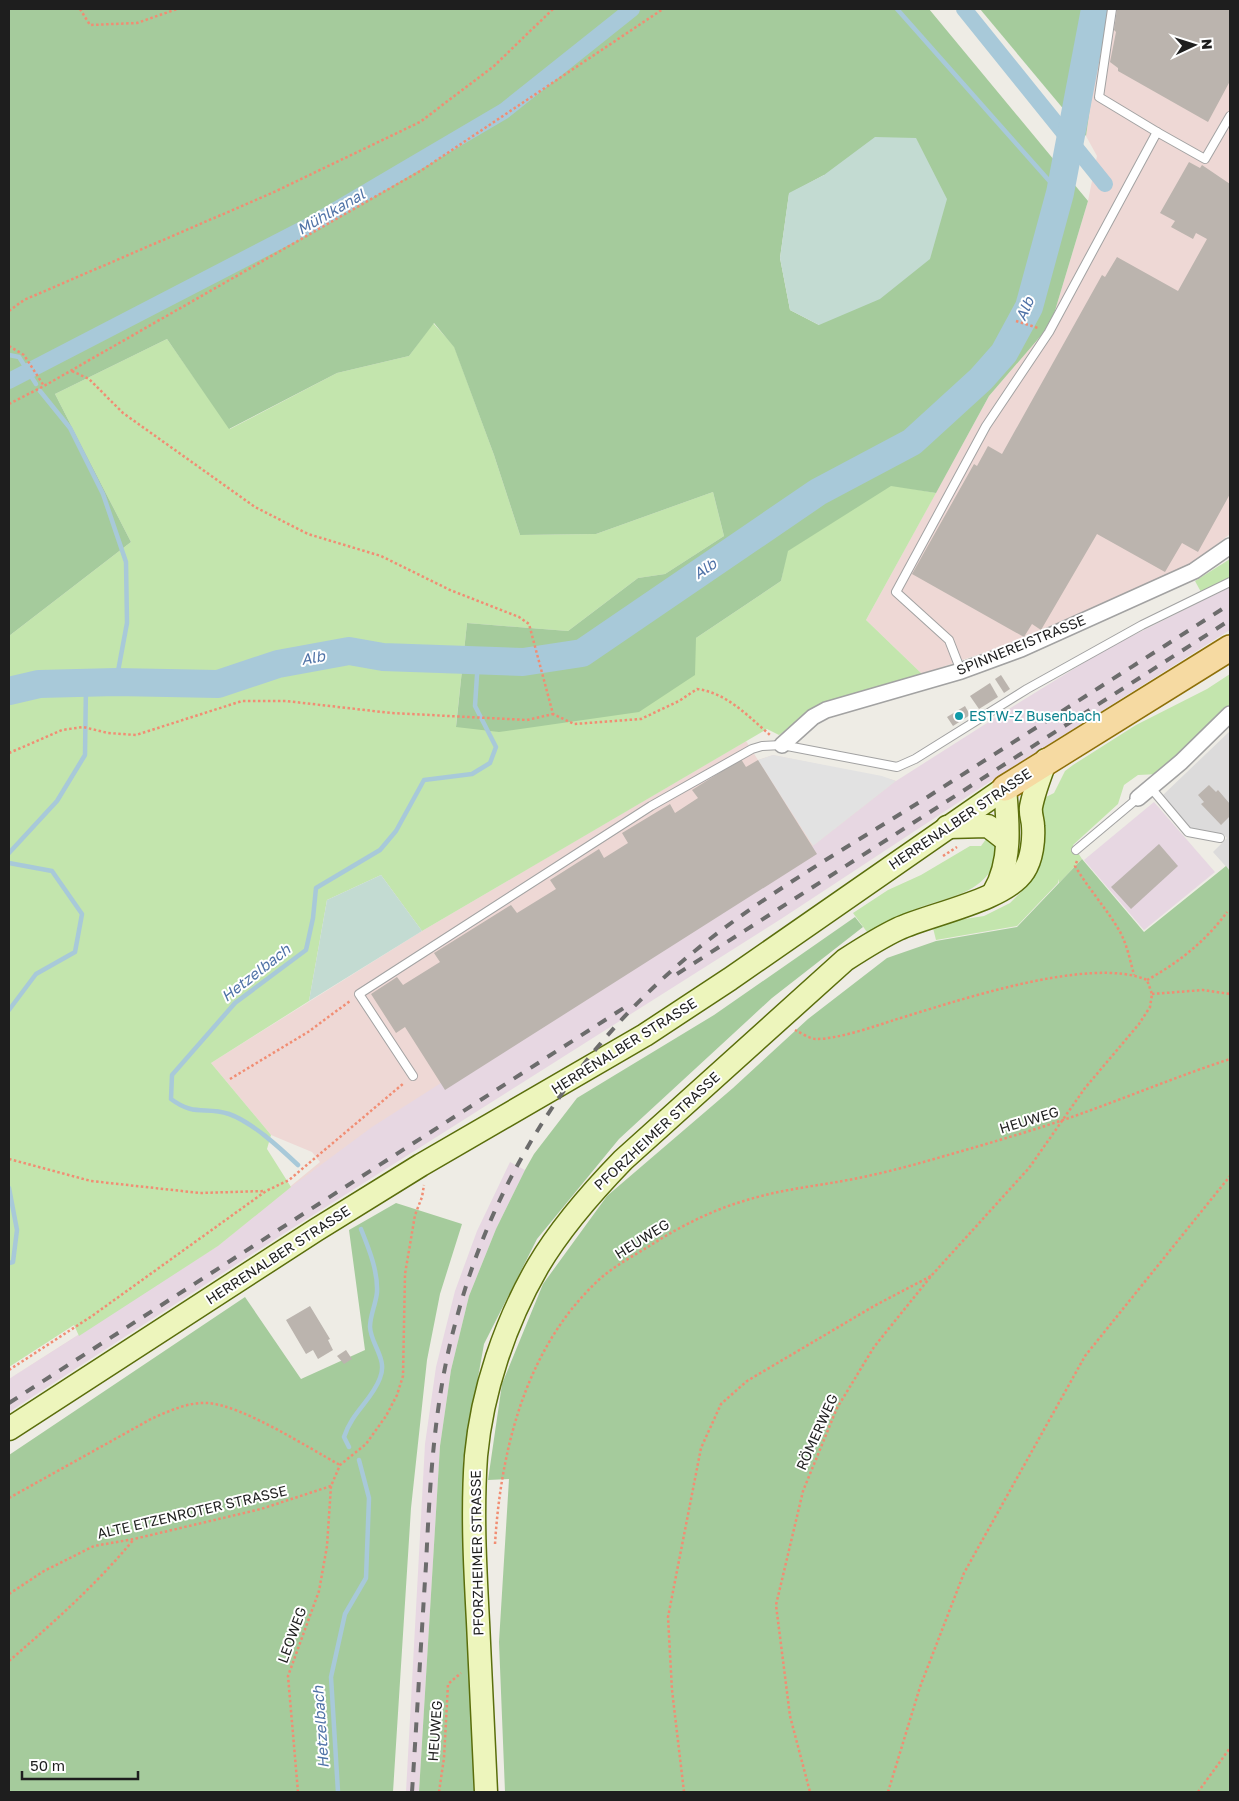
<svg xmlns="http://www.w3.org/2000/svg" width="1239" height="1801" font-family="'Golos Text',sans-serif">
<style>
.residential{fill:#dcdbdb}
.commercial{fill:#eed8d5}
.industrial{fill:#e7d7e2}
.grass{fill:#c3e5ad}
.forest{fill:#a5cb9c;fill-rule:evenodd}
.wetland{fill:#c3dbd2}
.parking{fill:#e2e2e2}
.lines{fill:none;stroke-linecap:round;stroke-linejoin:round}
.stream{stroke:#a8c9d9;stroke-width:4.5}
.canal{stroke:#a8c9d9;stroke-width:16}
.river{stroke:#a8c9d9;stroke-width:28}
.building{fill:#bbb4ae}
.service-casing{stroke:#a2a2a2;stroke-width:10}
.minor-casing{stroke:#a2a2a2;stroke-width:18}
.secondary-casing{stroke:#5a6e0c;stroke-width:25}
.primary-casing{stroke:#8e7009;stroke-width:28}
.path{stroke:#f18d73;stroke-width:2.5;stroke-dasharray:2.5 2.5;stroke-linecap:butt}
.service{stroke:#fff;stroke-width:8}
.minor{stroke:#fff;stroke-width:15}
.secondary{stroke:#edf5bc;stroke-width:22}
.primary{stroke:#f6daa2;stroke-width:25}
.rail{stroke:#6c6c6c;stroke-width:4;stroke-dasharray:10 10;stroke-linecap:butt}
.culture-dot{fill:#0f9aa8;stroke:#fff;stroke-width:2}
.labels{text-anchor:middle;stroke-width:4;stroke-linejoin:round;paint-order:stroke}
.street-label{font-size:14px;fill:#1e1e1e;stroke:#fff}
.culture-label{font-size:14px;fill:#0d838f;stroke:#fff;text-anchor:start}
.water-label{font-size:15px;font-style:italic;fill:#5073a7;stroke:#fff}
</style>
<rect width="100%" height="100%" fill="#eeece5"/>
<polygon class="residential" points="1230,731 1230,871 1213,852 1227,838 1224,835 1191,829 1163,795"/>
<g class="commercial">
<polygon points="1104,9 1230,9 1230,534 1190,565 1012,643 922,674 866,620 989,396 1051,324 1088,201 1097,156 1086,136"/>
<polygon points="746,741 758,760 773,755 890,779 896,781 908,802 637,995 9,1379 218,1246 320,1162 312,1152 271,1135 211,1063 422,931"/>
</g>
<g class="industrial">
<polygon points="1230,587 1230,630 994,779 781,919 280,1236 9,1412 9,1379 218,1246 291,1187 372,1127 813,846 896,781 1020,702 1106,649"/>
<polygon points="1154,802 1215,872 1144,930 1084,860"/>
<polygon points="510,1162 525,1170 496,1229 469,1296 451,1370 440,1446 419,1792 406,1792 425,1444 436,1367 455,1291 477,1231"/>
</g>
<g class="grass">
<polygon points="433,323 454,346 494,455 520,535 596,534 713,492 724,536 665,574 638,578 568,631 467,623 456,726 696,638 781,581 787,551 891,485 936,493 866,620 922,674 819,707 779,735 767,729 422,931 381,875 327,900 309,1001 211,1063 271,1135 267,1149 291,1187 218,1246 79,1336 74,1325 9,1367 9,636 131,542 55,394 167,339 230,429 337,373 409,356"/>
<polygon points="1230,559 1230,578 1201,592 1195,581"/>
<polygon points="1230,674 1230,705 1159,774 1138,775 1124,785 1118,804 1073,845 1082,859 1059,883 1058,879 1058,883 1017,926 936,940 932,924 984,916 1010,903 1026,887 1038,863 1040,800 1054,793 1065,771 1073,765 1136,725 1207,689"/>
<path d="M989,835c7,8 11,16 6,27 -13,33 -50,35 -79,47 -17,7 -33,15 -49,23l-14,-19 35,-23 33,-15 49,-29h11z"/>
</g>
<g class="forest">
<path d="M9,9h920l159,192 -37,123 -62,72 -53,97 -45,-7 -103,65 -7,30 -85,57 -1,37 -56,37 -140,20 -43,-5 11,-104 101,8 70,-53 27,-4 59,-38 -11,-44 -117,42 -76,1 -26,-80 -40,-108 -20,-24 -25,33 -72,17 -108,56 -62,-90 -112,55 76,148 -122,94zM824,175l-5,150 -29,-15 -10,-52 9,-64z"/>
<polygon points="980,9 1104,9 1086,136"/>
<polygon points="1082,859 1144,932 1226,866 1230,871 1230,1792 505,1792 499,1642 509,1479 488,1480 502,1384 543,1284 607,1196 733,1088 808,1019 887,958 936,941 1017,927"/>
<polygon points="855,917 863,927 772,998 619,1139 537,1239 484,1344 463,1461 474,1792 419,1792 440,1446 451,1370 469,1296 496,1229 525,1170 534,1154 577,1098 714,1015"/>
<polygon points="396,1203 462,1224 440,1294 427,1360 411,1508 393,1792 9,1792 9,1455 245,1297 301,1379 365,1350 349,1230"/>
</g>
<g class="wetland">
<polygon points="875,137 916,138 947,199 930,259 880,299 819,325 790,310 780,258 789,193 824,175"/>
<polygon points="381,875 422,931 309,1001 327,900"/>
</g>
<polygon class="parking" points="773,755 882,776 896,781 813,846 758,760"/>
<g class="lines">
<g class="stream">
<polyline points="897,9 1060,193"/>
<polyline points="9,355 19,357 36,384"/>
<polyline points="40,391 70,428 103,494 126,562 127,623 116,682"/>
<polyline points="9,853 57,801 85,755 86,683"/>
<polyline points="9,863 52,871 82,914 75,952 36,974 9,1010"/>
<path d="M298,1165c-18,-17 -46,-43 -69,-51 -24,-8 -34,3 -58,-15l1,-24 63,-72 71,-53 7,-32 3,-30 64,-38 16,-19 28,-51 48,-6 18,-11 6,-16 -21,-41 3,-46"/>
<polyline points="9,1188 17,1230 13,1262 9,1263"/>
<path d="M349,1447l-5,-10c8,-25 28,-37 36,-59 8,-19 -9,-33 -10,-51 0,-12 6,-23 7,-35 1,-21 -8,-43 -16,-63"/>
<polyline points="338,1792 331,1677 345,1614 366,1578 369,1498 359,1460"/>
</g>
<g class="canal">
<polyline points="964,9 1105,184"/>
<polyline points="9,381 312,224 504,111 632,9"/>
</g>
<polyline class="river" points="9,691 39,684 116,682 218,684 278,664 349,651 383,657 523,662 582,653 818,492 912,442 981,379 1004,353 1029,307 1060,193 1095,9"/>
</g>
<g class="building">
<polygon points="1117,9 1230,9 1230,81 1208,122 1118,71 1118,68 1110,62 1116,32 1114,30"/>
<polygon points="1189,162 1200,168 1202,165 1230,184 1230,494 1198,552 1182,543 1165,572 1097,534 1041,630 1032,624 1024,637 912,574 974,464 977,466 988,446 1002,454 1102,275 1105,277 1117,257 1178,291 1207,239 1196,233 1193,239 1171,227 1175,221 1160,213"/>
<polygon points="1001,675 1010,689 1004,693 995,679"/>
<polygon points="990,683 998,697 979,709 970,696"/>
<polygon points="965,706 970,715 953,726 947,717"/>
<polygon points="741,759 746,767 758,760 817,854 445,1090 405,1027 396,1033 371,994 397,977 403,985 440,962 434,953 511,905 517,913 556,889 550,880 599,849 604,858 628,843 622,833 670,804 675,813 698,798 692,790"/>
<polygon points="1209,785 1216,792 1218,790 1230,804 1230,816 1221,825 1201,804 1204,802 1198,795"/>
<polygon points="1159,844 1178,866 1131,909 1111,887"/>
<polygon points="310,1306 330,1339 328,1340 333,1350 318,1359 313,1350 306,1354 286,1320"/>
<polygon points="346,1350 352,1359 344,1364 337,1356"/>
</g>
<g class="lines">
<g class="service-casing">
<g id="service">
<polyline points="1112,9 1099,97 1157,132"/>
<polyline points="961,671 949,640 896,592 986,426 1049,332 1157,132 1205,159 1230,116"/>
<polyline points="1151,788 1188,832 1220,838"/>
<polyline points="1076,850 1138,798"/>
<polyline points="413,1076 359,994 651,806 752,749 762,746 782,745 897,767 915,759 1027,689 1142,625 1230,582"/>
</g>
</g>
<g class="minor-casing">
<g id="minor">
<polyline points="782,745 813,717 826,710 961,671 1021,649 1194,571 1230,546"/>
<polyline points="1138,798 1181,762 1230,714"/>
</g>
</g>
<g class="secondary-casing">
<g id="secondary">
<polyline points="947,827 988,826 1006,840"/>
<path d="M994,892c18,-30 14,-70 11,-104"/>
<polyline points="9,1429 316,1230 421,1165 645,1035 730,979 1005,788"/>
<path d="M486,1792c-3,-56 -5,-113 -8,-170 -3,-55 -6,-111 -2,-166 6,-65 29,-133 62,-190 23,-39 53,-73 85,-106l222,-200c17,-11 34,-22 53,-31 32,-15 108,-29 126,-58 8,-12 10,-31 9,-45 0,-6 -3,-12 -2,-19 3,-16 9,-31 15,-47"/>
</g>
</g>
<g class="primary-casing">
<polyline id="primary" points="1005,788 1230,648"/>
</g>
<g class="path">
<polyline points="80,9 90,25 137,23 177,9"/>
<polyline points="9,311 24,300 272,193 420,122 494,66 553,9"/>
<polyline points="1016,321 1038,328"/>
<polyline points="9,346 24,355 44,386 422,170 663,9"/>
<path d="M72,371l17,8 34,34 132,94 53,27 73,22 69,34 69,27 10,7 24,90 21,10 67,-5 38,-18 18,-12c30,4 51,27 73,46"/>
<polyline points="9,404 44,386"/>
<polyline points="9,753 62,730 83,727 108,733 136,735 242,701 286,701 391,713 527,720 553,714"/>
<polyline points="943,856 957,847"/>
<path d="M1077,861l-2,5c13,22 31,42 44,64 8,14 11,30 15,45"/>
<path d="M1147,980c31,-17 59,-39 80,-68"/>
<polyline points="1152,994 1203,990 1230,994"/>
<path d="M795,1030c6,3 15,9 21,9 22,0 57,-12 78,-19 60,-18 196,-65 253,-40l5,14 -2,13 -11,17 -54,64 -56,80 -97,107 -58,72 -37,61 -34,83 -27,114 14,111 20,76"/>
<polyline points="230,1079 308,1032 350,1001"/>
<polyline points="9,1159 91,1181 200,1193 265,1191"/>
<polyline points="9,1370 92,1316 266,1191 289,1180 404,1083"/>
<path d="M9,1498l142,-79c18,-8 37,-17 56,-16 35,2 100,44 133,62"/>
<path d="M495,1544c6,-97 32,-200 107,-267 14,-12 33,-22 49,-32 30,-19 61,-35 96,-45 29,-9 60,-13 90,-18 35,-6 70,-15 104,-25 42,-12 84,-24 125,-38 55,-19 109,-42 164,-60"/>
<polyline points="9,1594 44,1571 94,1546 134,1539 261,1509 331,1486"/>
<path d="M9,1661c44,-38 88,-77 125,-122"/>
<polyline points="298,1792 288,1676 319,1591 327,1546 331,1486 340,1465 366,1444 386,1416 397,1395 403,1376 405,1274 415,1215 422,1197 424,1185"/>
<polyline points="439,1792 444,1758 448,1684 461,1673"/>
<polyline points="684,1792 672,1690 668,1617 701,1448 721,1404 747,1381 874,1306 931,1276"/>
<polyline points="888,1792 920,1687 964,1573 1085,1356 1230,1176"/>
<polyline points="1198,1792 1230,1748"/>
</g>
<use href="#service" class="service"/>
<use href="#minor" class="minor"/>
<use href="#secondary" class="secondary"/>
<use href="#primary" class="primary"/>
<g class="rail">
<polyline points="677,974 1230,620"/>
<polyline points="9,1403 630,1004"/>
<path d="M412,1792c5,-75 9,-151 14,-227 4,-83 8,-167 31,-248 37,-139 118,-265 228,-358 74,-62 160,-110 241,-161 101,-65 203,-129 304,-194"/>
</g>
</g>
<circle class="culture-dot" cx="959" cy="716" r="5"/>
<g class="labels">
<g class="street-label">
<text transform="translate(1021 645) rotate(-22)" y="5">SPINNEREISTRASSE</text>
<text transform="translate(960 819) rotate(-34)" y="5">HERRENALBER STRASSE</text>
<text transform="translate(624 1046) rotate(-32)" y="5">HERRENALBER STRASSE</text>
<text transform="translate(1029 1120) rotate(-17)" y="5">HEUWEG</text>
<text transform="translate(657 1131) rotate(-43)" y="5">PFORZHEIMER STRASSE</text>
<text transform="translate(642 1239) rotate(-32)" y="5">HEUWEG</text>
<text transform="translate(278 1255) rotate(-33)" y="5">HERRENALBER STRASSE</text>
<text transform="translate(817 1432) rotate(-66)" y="5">RÖMERWEG</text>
<text transform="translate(192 1512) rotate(-13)" y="5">ALTE ETZENROTER STRASSE</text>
<text transform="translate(477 1553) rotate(-91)" y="5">PFORZHEIMER STRASSE</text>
<text transform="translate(292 1635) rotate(-70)" y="5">LEOWEG</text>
<text transform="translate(435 1731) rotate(-86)" y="5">HEUWEG</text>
</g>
<g class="culture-label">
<text x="969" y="721">ESTW-Z Busenbach</text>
</g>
<g class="water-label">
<text transform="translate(331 212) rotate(-30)" y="5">Mühlkanal</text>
<text transform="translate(1025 309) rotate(-67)" y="5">Alb</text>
<text transform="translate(705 569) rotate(-34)" y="5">Alb</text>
<text transform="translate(313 658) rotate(-10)" y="5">Alb</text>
<text transform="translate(256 973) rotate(-38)" y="5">Hetzelbach</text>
<text transform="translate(321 1727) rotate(-94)" y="5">Hetzelbach</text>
</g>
</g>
<rect width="1239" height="1801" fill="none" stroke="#1e1e1e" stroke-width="20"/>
<g transform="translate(1194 45) rotate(86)" stroke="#ffffff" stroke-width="4" paint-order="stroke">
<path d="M0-4L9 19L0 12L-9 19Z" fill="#1e1e1e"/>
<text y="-8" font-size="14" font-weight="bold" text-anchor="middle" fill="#1e1e1e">N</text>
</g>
<path d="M22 1771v8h116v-8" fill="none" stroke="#1e1e1e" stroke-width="2.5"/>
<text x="30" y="1771" font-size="15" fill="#1e1e1e" stroke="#ffffff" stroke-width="4" paint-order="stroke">50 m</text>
</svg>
